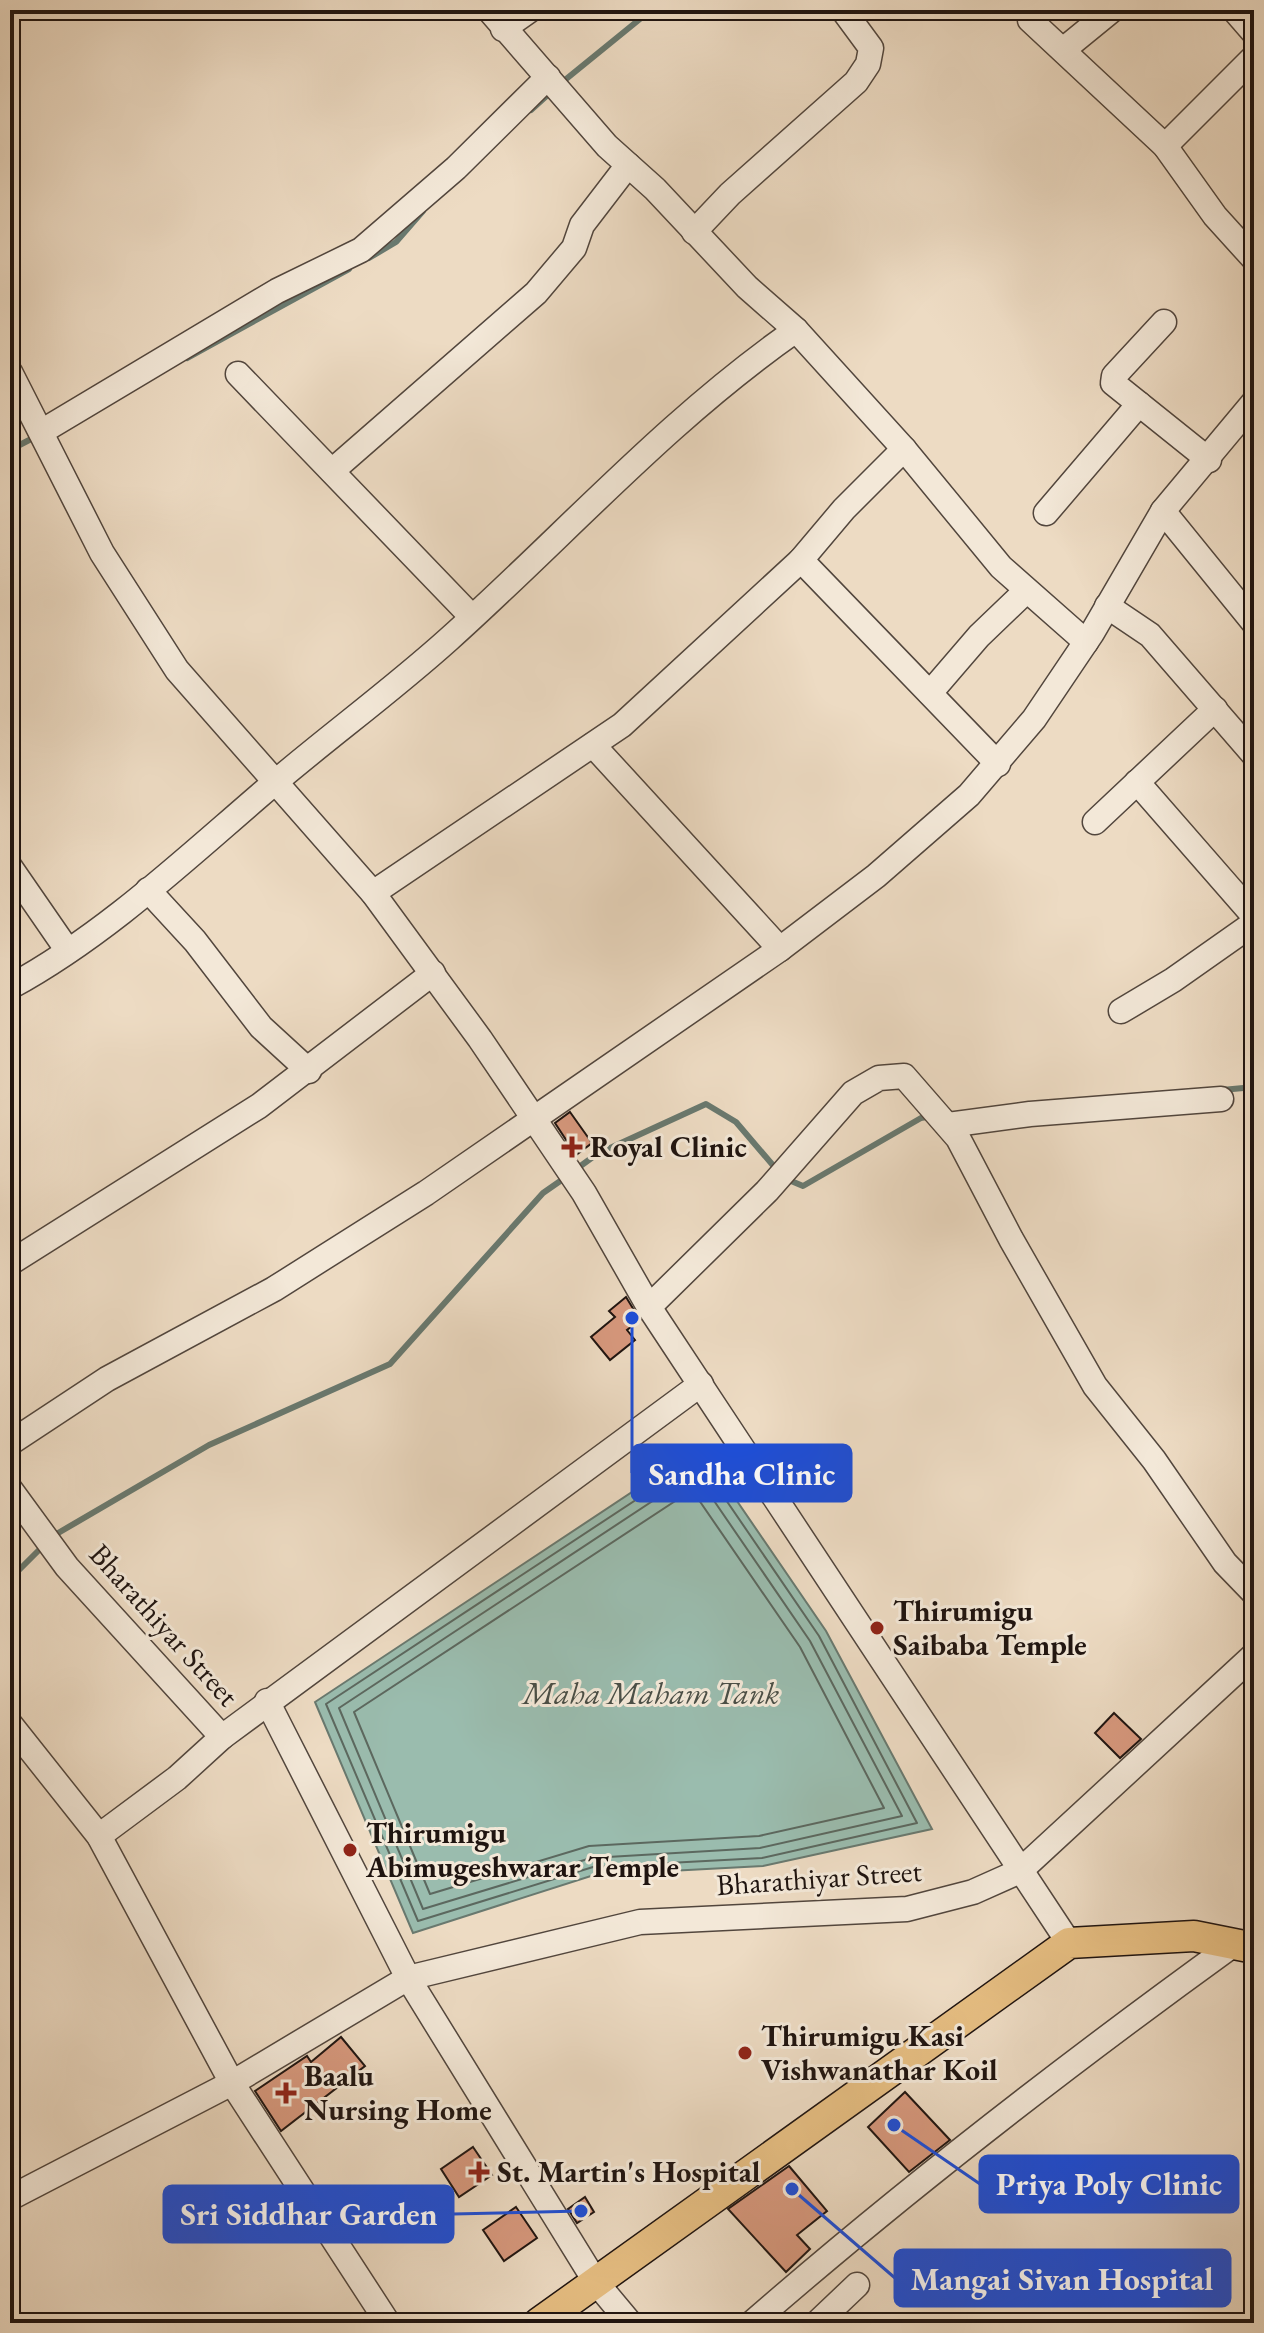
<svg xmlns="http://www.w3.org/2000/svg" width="1264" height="2333" font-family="'EB Garamond',serif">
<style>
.water{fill:#9abcae;stroke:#69796f;stroke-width:2}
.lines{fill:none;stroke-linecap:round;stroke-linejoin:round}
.shore{stroke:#5c685f;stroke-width:2}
.stream{stroke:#69796f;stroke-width:6}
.building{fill:#d7987d;stroke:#1f1410;stroke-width:2}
.minor-casing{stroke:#52463d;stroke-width:27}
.major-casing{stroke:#1f1410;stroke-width:33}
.minor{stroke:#f3e8d8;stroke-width:24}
.major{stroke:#e6be82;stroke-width:30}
.poi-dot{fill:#8f2418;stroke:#f3e8d8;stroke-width:3}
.labels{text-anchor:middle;stroke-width:6;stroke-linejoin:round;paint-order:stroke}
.poi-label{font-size:30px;font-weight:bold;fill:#1f1410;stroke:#f3e8d8;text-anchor:start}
.street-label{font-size:30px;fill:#1f1410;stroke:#f3e8d8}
.water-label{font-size:32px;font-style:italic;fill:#4a4f47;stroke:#f3e8d8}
.leader{fill:none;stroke:#1d4ed8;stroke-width:3}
.callout-dot{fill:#1d4ed8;stroke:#f3e8d8;stroke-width:3}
.callout{fill:#1d4ed8;stroke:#1d4ed8;stroke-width:3}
.callout-label{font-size:32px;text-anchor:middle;font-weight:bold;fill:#fff}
</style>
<rect width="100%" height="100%" fill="#eddbc3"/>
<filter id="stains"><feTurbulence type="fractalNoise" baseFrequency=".0025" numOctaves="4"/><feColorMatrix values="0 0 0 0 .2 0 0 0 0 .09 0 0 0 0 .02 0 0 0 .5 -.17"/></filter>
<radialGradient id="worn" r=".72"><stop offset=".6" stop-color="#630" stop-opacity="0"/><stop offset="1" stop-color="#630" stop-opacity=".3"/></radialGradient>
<polygon class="water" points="700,1447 826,1631 932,1829 763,1866 594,1875 413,1933 315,1702"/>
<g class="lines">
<g class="shore">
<polygon points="698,1459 819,1636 917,1823 762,1858 593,1867 418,1921 326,1704"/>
<polygon points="695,1473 810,1641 902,1816 760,1848 591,1858 423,1909 339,1708"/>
<polygon points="692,1490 800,1647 884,1808 759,1836 589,1846 430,1894 354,1712"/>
</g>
<g class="stream">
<polyline points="560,84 651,10"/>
<polyline points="531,110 552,91"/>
<polyline points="369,258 396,242 423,211"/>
<polyline points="187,358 349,269"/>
<polyline points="10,450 35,437"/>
<polyline points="1222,1090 1254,1087"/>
<polyline points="575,1170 597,1154 706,1104 736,1122 777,1170"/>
<polyline points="784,1178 803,1186 921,1118 932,1116"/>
<polyline points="53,1536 209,1445 390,1364 543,1193 566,1177"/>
<polyline points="10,1579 45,1544"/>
</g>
</g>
<g class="building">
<polygon points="570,1112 592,1143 576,1155 555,1123"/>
<polygon points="626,1297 640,1320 627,1330 635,1340 610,1360 591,1337 615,1317 609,1311"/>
<polygon points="1114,1713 1141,1739 1120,1758 1095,1733"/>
<polygon points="341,2037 365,2066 281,2131 255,2091 307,2056 311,2062"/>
<polygon points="905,2092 950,2140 909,2172 868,2127"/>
<polygon points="473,2147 492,2175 459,2197 441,2169"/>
<polygon points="789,2166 827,2211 797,2235 810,2249 786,2272 728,2209"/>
<polygon points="585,2197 594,2212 577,2223 568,2209"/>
<polygon points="516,2207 537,2238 504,2261 483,2230"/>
</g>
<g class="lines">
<g class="minor-casing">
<g id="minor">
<polyline points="489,10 607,146 655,189 747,287 796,330 904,449 1001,567 1086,642"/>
<polyline points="1234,10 1254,33"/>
<polyline points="1030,20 1165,146 1215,216 1254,259"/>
<polyline points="503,29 530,10"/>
<polyline points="1063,50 1112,10"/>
<polyline points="1165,146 1254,57"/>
<polyline points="694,232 730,194 856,82 868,64 871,48 843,10"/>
<polyline points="1164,322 1114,376 1113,383 1209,460"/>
<polyline points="10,372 102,553 177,670 373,893 480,1039 584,1193 649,1307 1069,1943"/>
<polyline points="238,374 472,617"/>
<polyline points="41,432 277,291 361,250 456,168 548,77"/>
<polyline points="332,471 536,293 574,248 582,225 628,165"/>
<polyline points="1163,511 1254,623"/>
<polyline points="1046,513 1139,404"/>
<polyline points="801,560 998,764"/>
<polyline points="1107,606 1150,635 1254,755"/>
<polyline points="930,693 979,636 1026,591"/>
<polyline points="593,745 780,949"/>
<polyline points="1137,782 1254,916"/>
<polyline points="1095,822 1215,709"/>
<polyline points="10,867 68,951"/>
<polyline points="148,890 195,941 261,1027 309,1071"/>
<polyline points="373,893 622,725 801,560 844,509 904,449"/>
<path d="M10,987c92,-50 170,-123 249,-191 62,-54 129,-102 190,-157 117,-105 218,-219 347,-309"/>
<polyline points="1121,1011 1173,980 1254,923"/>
<polyline points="948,1125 1030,1114 1221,1099"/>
<polyline points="10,1263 259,1106 433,973"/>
<polyline points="649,1307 767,1191 853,1093 879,1078 904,1076 958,1138 1011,1239 1095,1386 1154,1460 1225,1563 1254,1593"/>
<polyline points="10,1443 107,1379 274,1289 426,1193 780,949 876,876 969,795 1034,719 1092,633 1163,511 1254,402"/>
<polyline points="10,1489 67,1567 222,1737 701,1384"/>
<polyline points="267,1701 408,1978 595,2281 630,2323"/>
<polyline points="10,1724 99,1836 232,2083 388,2323"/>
<polyline points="99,1836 177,1778 222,1737"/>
<polyline points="10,2198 232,2083 408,1978 640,1922 907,1909 973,1892 1020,1871 1254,1655"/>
<path d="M752,2323c155,-135 316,-259 482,-379"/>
<polyline points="817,2323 857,2285"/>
</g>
</g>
<g class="major-casing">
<polyline id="major" points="539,2323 1069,1943 1194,1936 1254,1948"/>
</g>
<use href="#minor" class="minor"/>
<use href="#major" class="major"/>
</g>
<g class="poi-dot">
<path d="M568 1135h8v8h8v8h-8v8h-8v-8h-8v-8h8z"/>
<circle cx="877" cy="1628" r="8"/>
<circle cx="350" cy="1850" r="8"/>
<circle cx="745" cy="2053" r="8"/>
<path d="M282 2081h8v8h8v8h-8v8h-8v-8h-8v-8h8z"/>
<path d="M475 2160h8v8h8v8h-8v8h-8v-8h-8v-8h8z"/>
</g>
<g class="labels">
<g class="poi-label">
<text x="590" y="1157">Royal Clinic</text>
<text x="893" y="1621">Thirumigu<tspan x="893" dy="34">Saibaba Temple</tspan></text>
<text x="366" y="1843">Thirumigu<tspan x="366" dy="34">Abimugeshwarar Temple</tspan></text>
<text x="761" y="2046">Thirumigu Kasi<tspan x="761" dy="34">Vishwanathar Koil</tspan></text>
<text x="304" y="2086">Baalu<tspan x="304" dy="34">Nursing Home</tspan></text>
<text x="497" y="2182">St. Martin's Hospital</text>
</g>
<g class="street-label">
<text transform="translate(164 1625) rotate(48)" y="10">Bharathiyar Street</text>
<text transform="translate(819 1878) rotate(-4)" y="10">Bharathiyar Street</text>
</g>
<g class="water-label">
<text x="651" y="1704">Maha Maham Tank</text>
</g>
</g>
<path class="leader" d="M632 1318L632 1473M894 2125L980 2184M581 2211L453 2214M792 2189L895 2278"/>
<g class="callout-dot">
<circle cx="632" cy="1318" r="8"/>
<circle cx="894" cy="2125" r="8"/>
<circle cx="581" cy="2211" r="8"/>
<circle cx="792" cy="2189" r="8"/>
</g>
<g class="callout">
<rect x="632" y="1445" width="219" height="56" rx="8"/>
<rect x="980" y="2156" width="258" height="56" rx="8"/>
<rect x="164" y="2186" width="289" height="56" rx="8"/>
<rect x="895" y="2250" width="335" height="56" rx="8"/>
</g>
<g class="callout-label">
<text x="742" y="1485">Sandha Clinic</text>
<text x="1109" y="2195">Priya Poly Clinic</text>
<text x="309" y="2225">Sri Siddhar Garden</text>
<text x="1062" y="2290">Mangai Sivan Hospital</text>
</g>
<rect width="1264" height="2333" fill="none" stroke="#eddbc3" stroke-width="40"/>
<rect x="12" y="12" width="1240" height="2309" fill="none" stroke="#1f1410" stroke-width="4"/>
<rect x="20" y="20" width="1224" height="2293" fill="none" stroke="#1f1410" stroke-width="2"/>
<rect width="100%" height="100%" filter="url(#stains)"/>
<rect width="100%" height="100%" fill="url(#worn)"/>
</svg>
